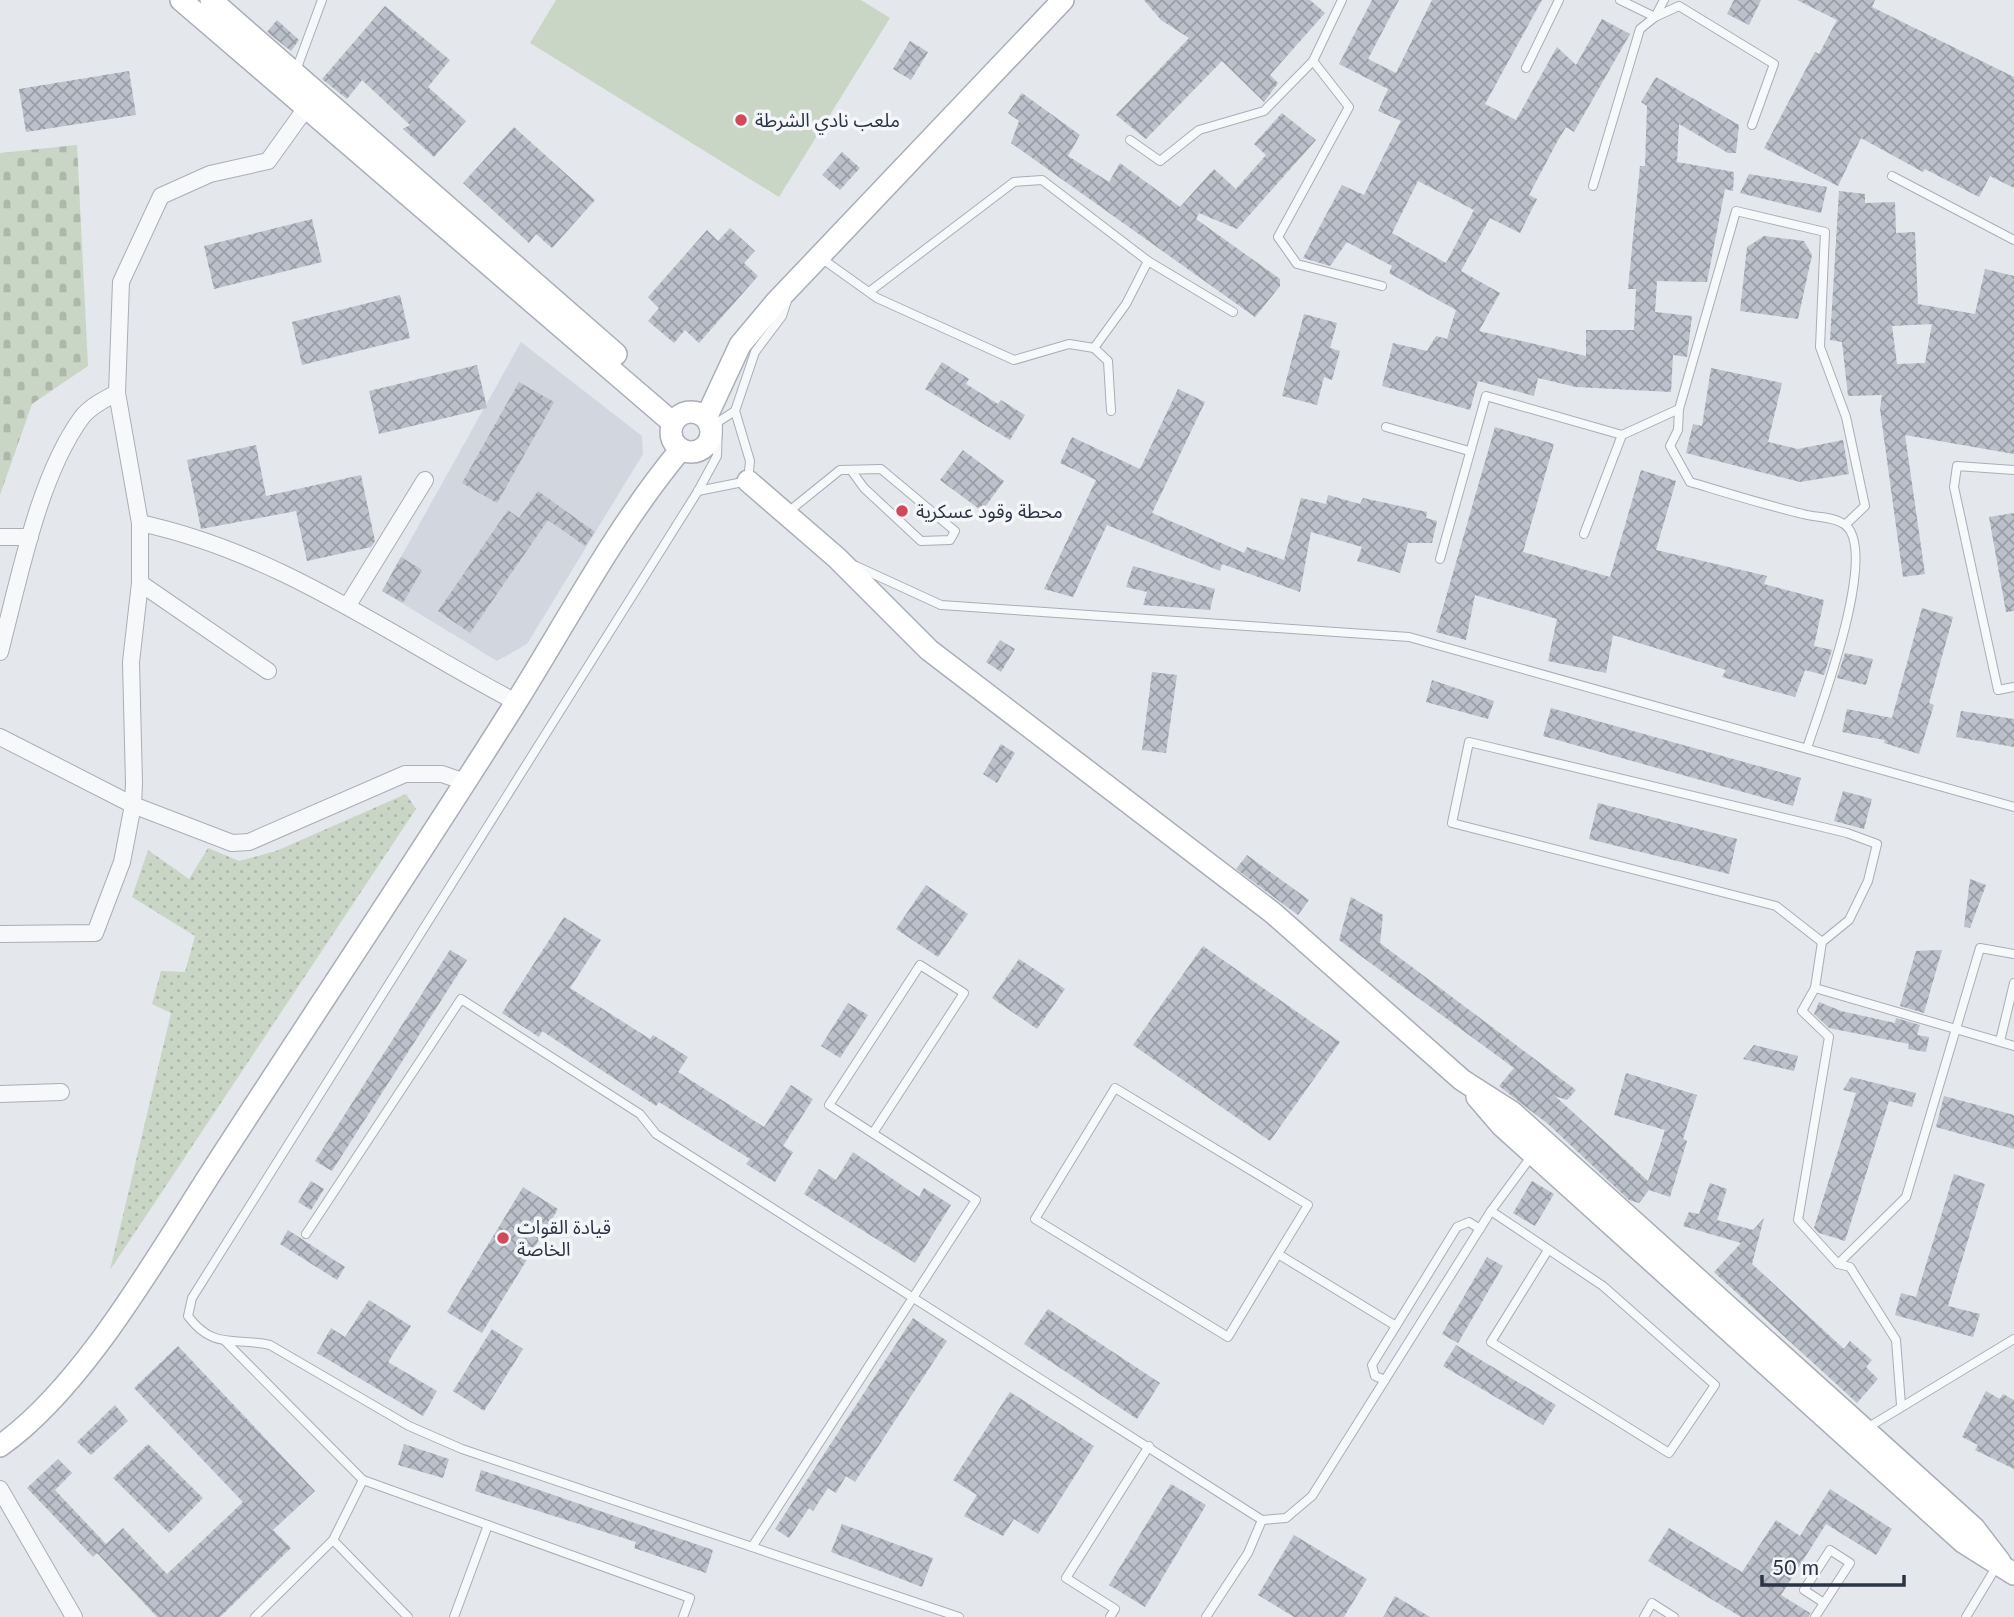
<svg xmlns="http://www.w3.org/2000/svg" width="2014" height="1617" font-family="Lato,'Noto Sans Arabic',sans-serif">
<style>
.built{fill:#d2d6de}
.grass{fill:url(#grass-dots)}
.cemetery{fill:url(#cemetery-stones)}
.green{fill:#c9d6c5}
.building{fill:url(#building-cross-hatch);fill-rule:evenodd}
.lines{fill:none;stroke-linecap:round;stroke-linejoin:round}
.lane-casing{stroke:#a9aeb7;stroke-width:10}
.street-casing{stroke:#a9aeb7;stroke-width:18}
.secondary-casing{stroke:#a9aeb7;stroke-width:24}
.lane{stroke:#f7f8fa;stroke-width:8}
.street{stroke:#f7f8fa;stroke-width:16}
.secondary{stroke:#fff;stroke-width:21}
.poi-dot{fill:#d1495b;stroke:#f4f6f9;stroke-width:2.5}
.labels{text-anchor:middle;stroke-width:7;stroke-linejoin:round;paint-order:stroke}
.poi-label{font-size:19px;fill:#2b3445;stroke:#f4f6f9;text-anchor:start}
</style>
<defs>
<pattern id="grass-dots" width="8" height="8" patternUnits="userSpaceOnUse" patternTransform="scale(1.75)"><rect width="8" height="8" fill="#c9d6c5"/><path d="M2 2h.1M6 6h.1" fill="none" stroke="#adb8ab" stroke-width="1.8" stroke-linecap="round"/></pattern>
<pattern id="cemetery-stones" width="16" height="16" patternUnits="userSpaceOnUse" patternTransform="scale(1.75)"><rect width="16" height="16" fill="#c9d6c5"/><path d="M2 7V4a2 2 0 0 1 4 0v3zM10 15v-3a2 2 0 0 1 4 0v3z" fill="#adb8ab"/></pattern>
<pattern id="building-cross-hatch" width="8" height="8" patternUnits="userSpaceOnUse" patternTransform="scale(1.75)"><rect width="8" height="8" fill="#bbc0ca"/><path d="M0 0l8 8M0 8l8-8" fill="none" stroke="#989da6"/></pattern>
</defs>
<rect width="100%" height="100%" fill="#e4e7ec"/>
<polygon class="built" points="521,342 642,436 643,454 527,644 497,661 382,591"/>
<polygon class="grass" points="406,794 416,809 110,1270 171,1013 152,1004 161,971 185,972 195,936 132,897 148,850 189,879 208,848 239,861 276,851"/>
<polygon class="cemetery" points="77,145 88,366 32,404 0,495 0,153"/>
<polygon class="green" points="556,0 861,0 890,18 779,197 530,43"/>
<g class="building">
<polygon points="1144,0 1310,0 1325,13 1270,75 1278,83 1264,102 1222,61 1146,139 1116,115 1189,38 1161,20"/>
<path d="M1372,0h27l-31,59 28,14 36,-73h110l-57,104 31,16 41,-73 19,18 26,-46 28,15 -56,98 -8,-5 -9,15 -28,53 8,4 -17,34 -30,-15 -29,53 39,22 -21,38 107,25v-26h48l2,-41h-8l12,-123h5l2,-60 -6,-4 15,-25 83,48 -3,28h-8l-49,-29 -2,38 57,10 -1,19 -8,-2 -18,93 -50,-1 -2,31 37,4 -5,41 -14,-2 -2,37 -95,-5 -38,-9 -4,18 -56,-15 -8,29 -88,-24 11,-43 34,8 9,-15 11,3 9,-29 -67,-37 3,-7 -45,-24 -17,24 -27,-8 39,-73 22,10 37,-74 -23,-10 10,-22 -49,-25zM1418,181l56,29 -28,53 -54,-30z"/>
<polygon points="1734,0 1761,0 1749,25 1727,14"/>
<polygon points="1797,0 1875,0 1872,7 2014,77 2014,188 1990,176 1979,197 1925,169 1923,172 1861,138 1838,186 1764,148 1815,52 1819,54 1837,20"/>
<polygon points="385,6 450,60 428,87 466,121 434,157 403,129 410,125 362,80 347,99 322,79"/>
<polygon points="277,20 299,40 291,51 267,32"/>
<polygon points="910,41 928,52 911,80 893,69"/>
<polygon points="129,71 136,115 26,132 19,89"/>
<polygon points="1022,93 1080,135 1068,156 1109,182 1120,163 1180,207 1214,169 1236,189 1266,155 1254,144 1282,113 1316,140 1237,229 1199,213 1196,219 1280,279 1280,286 1255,317 1011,143 1019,121 1008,113"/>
<polygon points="514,127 595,200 552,248 536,234 529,243 463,183"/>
<polygon points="842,152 860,168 840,190 822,175"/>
<polygon points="1749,174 1827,187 1821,213 1740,193"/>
<path d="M1839,191l26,3v9l30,-1 1,31 19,-1 3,72 57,10 10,-45 29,7v178l-109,-19 20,139 -22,3 -23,-168 2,-14 -34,1 -6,-54 -12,-2zM1932,324l-7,39 -28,1 -5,-38z"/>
<polygon points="312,219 322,262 214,289 204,246"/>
<polygon points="730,228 755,251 744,263 758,276 699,343 685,330 674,343 648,321 659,308 648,297 707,230 718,241"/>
<polygon points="1764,236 1804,241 1812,255 1798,319 1740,311 1747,247"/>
<polygon points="400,295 410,338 302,365 292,322"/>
<polygon points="1304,314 1337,323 1330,348 1340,351 1332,380 1324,377 1317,405 1282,396"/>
<polygon points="942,362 969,379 966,384 998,404 1001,400 1025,415 1010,440 925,389"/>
<polygon points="477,365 487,408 379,434 369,391"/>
<polygon points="1711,368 1782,383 1768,442 1798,449 1843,440 1849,474 1800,482 1686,453 1693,424 1702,426"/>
<polygon points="519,382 554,402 497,503 462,483"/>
<polygon points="1178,389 1205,402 1152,513 1244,553 1247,547 1284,560 1301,498 1326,504 1328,495 1360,504 1363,498 1427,512 1426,518 1437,521 1432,543 1408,543 1400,573 1357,561 1362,547 1311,532 1300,592 1222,564 1220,571 1107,525 1073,597 1044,589 1096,480 1060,463 1072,437 1140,469"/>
<polygon points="1495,427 1554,444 1523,552 1610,577 1641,470 1676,481 1656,550 1767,576 1764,584 1824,600 1814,646 1832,650 1824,675 1805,670 1795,697 1722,677 1726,670 1613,635 1606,673 1548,661 1557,619 1475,595 1466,640 1436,632"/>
<polygon points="256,445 266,496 361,475 375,541 371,547 307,561 296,511 201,529 187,460"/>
<polygon points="963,450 1004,481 982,511 940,480"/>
<polygon points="538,491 595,532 585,546 548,520 470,633 438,611 508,510 519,518"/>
<polygon points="2014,513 2014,611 2006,612 1989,517"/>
<polygon points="401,557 422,570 403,603 382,591"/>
<polygon points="1133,566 1215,589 1210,610 1143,605 1147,592 1126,587"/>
<polygon points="1922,608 1953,617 1929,703 1934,705 1919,754 1884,743 1885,740 1842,732 1847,709 1892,718"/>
<polygon points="1000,640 1015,649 1001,672 986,662"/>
<polygon points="1845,653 1873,659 1866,685 1837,678"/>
<polygon points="1152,672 1177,675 1166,753 1142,750"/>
<polygon points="1432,680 1494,701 1488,719 1426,702"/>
<polygon points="1551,708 1801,778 1793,806 1543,736"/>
<polygon points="1961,711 2014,719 2014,747 1956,737"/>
<polygon points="1001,744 1015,753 997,783 983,774"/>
<polygon points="1843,791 1872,799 1864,829 1834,821"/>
<polygon points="1598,803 1737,839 1729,874 1589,839"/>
<polygon points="1247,855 1309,900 1298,915 1236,869"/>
<polygon points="1970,879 1986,885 1970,928 1964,927"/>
<polygon points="926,885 968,914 938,957 896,929"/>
<polygon points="1351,897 1383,915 1380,943 1576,1090 1567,1100 1555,1096 1648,1181 1665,1130 1614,1115 1626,1073 1697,1095 1683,1139 1687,1141 1670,1197 1649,1190 1639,1203 1629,1200 1548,1124 1499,1086 1514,1068 1339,940"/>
<polygon points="564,917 601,940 570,988 650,1039 653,1035 688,1057 678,1072 764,1127 791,1085 813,1099 783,1146 793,1152 775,1182 746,1164 750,1159 659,1102 656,1106 542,1031 539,1037 502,1013"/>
<polygon points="1203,946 1340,1042 1270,1141 1133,1045"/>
<polygon points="450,950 467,960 332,1171 315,1161"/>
<polygon points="1942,950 1924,1013 1900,1006 1916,951"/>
<polygon points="1019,959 1065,989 1037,1029 992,998"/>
<polygon points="1819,1002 1841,1011 1895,1023 1896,1018 1920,1025 1917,1035 1929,1037 1926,1052 1908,1049 1909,1044 1829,1028 1814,1014"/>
<polygon points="848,1003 868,1015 840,1058 821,1046"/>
<polygon points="1754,1045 1798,1056 1794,1071 1743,1059"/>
<polygon points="1851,1077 1916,1093 1912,1107 1889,1101 1845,1241 1819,1233 1814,1228 1856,1093 1843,1090"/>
<polygon points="1944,1096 2014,1115 2014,1149 1936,1127"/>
<polygon points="853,1152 919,1197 924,1188 951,1205 915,1263 804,1194 819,1169 836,1180"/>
<polygon points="1954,1174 1985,1184 1948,1306 1980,1314 1973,1337 1895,1315 1901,1293 1916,1297"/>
<polygon points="311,1181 324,1189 311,1210 298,1202"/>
<polygon points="1532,1181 1554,1194 1535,1226 1513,1213"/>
<polygon points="1710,1183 1727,1189 1717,1220 1753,1230 1764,1218 1752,1264 1844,1349 1850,1341 1872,1360 1866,1367 1878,1379 1857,1403 1714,1272 1741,1243 1683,1226 1689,1212 1699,1214"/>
<polygon points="523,1187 558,1209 482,1333 447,1312"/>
<polygon points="288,1230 345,1267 337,1280 280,1244"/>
<polygon points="1487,1257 1503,1266 1458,1343 1442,1334"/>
<polygon points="369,1300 411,1326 388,1362 437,1391 423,1416 317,1353 331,1328 345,1337"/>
<polygon points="1048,1309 1160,1383 1137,1419 1024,1344"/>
<polygon points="913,1318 947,1341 855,1482 846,1476 836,1493 828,1488 813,1511 809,1508 789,1538 775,1529"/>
<polygon points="492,1329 523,1349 484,1411 453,1391"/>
<polygon points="1456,1345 1556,1405 1543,1425 1443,1366"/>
<polygon points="178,1346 315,1491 273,1530 291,1548 220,1617 157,1617 97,1553 102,1548 93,1557 27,1488 58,1459 72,1473 55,1490 106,1544 123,1528 167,1574 243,1502 134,1388"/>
<polygon points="1986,1391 2000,1399 2003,1394 2014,1400 2014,1469 1975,1450 1978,1445 1962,1437"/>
<polygon points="1010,1392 1094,1446 1038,1534 1014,1519 1003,1536 964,1516 977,1495 953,1480"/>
<polygon points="115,1405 128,1421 91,1455 77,1442"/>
<polygon points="148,1444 203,1498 169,1533 113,1478"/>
<polygon points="404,1444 449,1459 443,1478 398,1465"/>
<polygon points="481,1470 713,1550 706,1573 634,1548 636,1542 475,1491"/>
<polygon points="1171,1484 1206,1505 1145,1607 1109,1585"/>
<polygon points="1830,1489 1892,1529 1876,1555 1826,1524 1781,1595 1810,1613 1809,1617 1741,1617 1648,1561 1669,1528 1742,1572 1776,1520 1800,1536"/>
<polygon points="842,1524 933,1558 922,1587 831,1552"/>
<polygon points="1294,1535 1367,1579 1344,1617 1294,1617 1258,1595"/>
<polygon points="1395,1596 1430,1617 1383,1617"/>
</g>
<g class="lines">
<g class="lane-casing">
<g id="lane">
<polyline points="1620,0 1655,17 1679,6 1774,64 1752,125"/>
<polyline points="1313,61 1349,107 1278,237 1297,264 1382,286"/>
<polyline points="1526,68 1559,0"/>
<polyline points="295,73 322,0"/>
<polyline points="1130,140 1160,161 1199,130 1264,111 1313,61 1342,0"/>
<polyline points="1892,176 2014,240"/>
<polyline points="1593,186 1640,29 1655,17 1664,0"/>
<polyline points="821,258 877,298 1014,360 1069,344 1094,348 1126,304 1148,261 1042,180 1014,182 869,292"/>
<polyline points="1148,261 1233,312"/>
<polyline points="1094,348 1108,361 1111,411"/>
<path d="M718,422l-1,34 -19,35 -506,807 -4,18c25,34 46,21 82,29l139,81 53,23 497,168"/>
<polyline points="710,427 735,411"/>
<polyline points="1386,427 1469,451"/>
<polyline points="2014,470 1957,466 1954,487 1998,690 2014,687"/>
<polyline points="698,491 748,481 750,461 735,411 755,352 782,316 787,301"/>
<polyline points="788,512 840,470 881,469 955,531 950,540 921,541 864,488 851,470"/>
<polyline points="1584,534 1622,435"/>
<polyline points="1440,559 1486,396 1622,435 1679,409"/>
<polyline points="856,566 941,605 1409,637 2014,807"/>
<path d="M1807,748c12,-37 74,-199 37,-224 -12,-8 -28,-6 -41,-10 -38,-9 -76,-21 -113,-32l-20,-36 8,-16 1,-21 57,-198 89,21 -5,115 26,70 19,89 -19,18"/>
<polyline points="1822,942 1776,906 1452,823 1469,742 1847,833 1877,844 1868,881 1849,920 1822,942 1815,988 1802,1011 1829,1037 1798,1220 1838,1264 1850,1267 1896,1340 1901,1405"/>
<polyline points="1815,988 2014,1046"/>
<polyline points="2000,1041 2014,983"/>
<polyline points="1491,1211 1603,1286 1715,1385 1669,1453 1491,1342 1548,1250"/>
<polyline points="306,1234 461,999 640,1114 656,1134 1262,1520 1286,1518 1312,1496 1491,1211 1533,1154"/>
<polyline points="1278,1254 1308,1205 1115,1088 1035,1219 1228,1337 1278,1254 1396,1326"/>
<polyline points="1838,1264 1906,1197 1980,948 2014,954"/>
<polyline points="226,1342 363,1480 690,1598 683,1617"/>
<polyline points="1385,1380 1375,1376 1372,1365 1457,1227 1469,1222 1480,1229"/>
<polyline points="1867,1428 2014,1339"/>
<polyline points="333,1540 408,1617"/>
<polyline points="752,1547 976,1200 829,1105 920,965 964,993 873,1133"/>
<polyline points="255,1617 333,1540 363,1480"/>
<polyline points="454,1617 488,1525"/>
<polyline points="1110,1617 1115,1609 1066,1578 1149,1446"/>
<polyline points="1206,1617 1248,1553 1262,1520"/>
<polyline points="1644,1617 1652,1603 1674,1617"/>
<polyline points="1815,1617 1850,1563 1830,1550 1804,1590 1824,1603"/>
<polyline points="1966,1617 1998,1564"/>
</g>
</g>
<g class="street-casing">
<g id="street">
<path d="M140,523c140,30 252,114 376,179"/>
<polyline points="0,537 30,537"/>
<polyline points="140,583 268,671"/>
<polyline points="348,605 425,480"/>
<path d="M0,652c19,-72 38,-175 82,-235 9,-11 23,-18 35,-24"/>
<polyline points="0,737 133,805 232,843 249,842 405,774 442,774 465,782"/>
<polyline points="0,934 95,933 122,862 133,805 134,783 131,662 140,583 140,523 117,393 121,282 161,196 210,174 268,161 306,108"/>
<polyline points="0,1094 61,1092"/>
<polyline points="0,1489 74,1617"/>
</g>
</g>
<g class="secondary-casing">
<g id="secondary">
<polyline points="181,0 673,423"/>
<polyline points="211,0 616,354"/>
<circle cx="691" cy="432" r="20"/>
<polyline points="706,418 740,345 776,302 1063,0"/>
<polyline points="748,481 837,558 929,650 1273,913 1462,1080 1512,1112 1974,1528 2000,1562"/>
<polyline points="1477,1097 1501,1125 1963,1542 2014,1574"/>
<path d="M0,1446c84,-59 157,-190 214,-278 100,-155 203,-308 301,-464 54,-86 101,-177 166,-255"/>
</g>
</g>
<use href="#lane" class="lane"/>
<use href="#street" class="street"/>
<use href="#secondary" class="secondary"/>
</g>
<g class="poi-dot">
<circle cx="741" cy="120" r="7"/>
<circle cx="902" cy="511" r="7"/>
<circle cx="503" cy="1238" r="7"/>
</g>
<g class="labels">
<g class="poi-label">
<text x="755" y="127">ملعب نادي الشرطة</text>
<text x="916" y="518">محطة وقود عسكرية</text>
<text x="517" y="1234">قيادة القوات<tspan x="517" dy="22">الخاصة</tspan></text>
</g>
</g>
<path d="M1762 1575v10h142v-10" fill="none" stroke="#2b3445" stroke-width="3.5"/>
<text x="1772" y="1575" font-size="21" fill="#2b3445" stroke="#f4f6f9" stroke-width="5" paint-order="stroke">50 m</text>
</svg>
